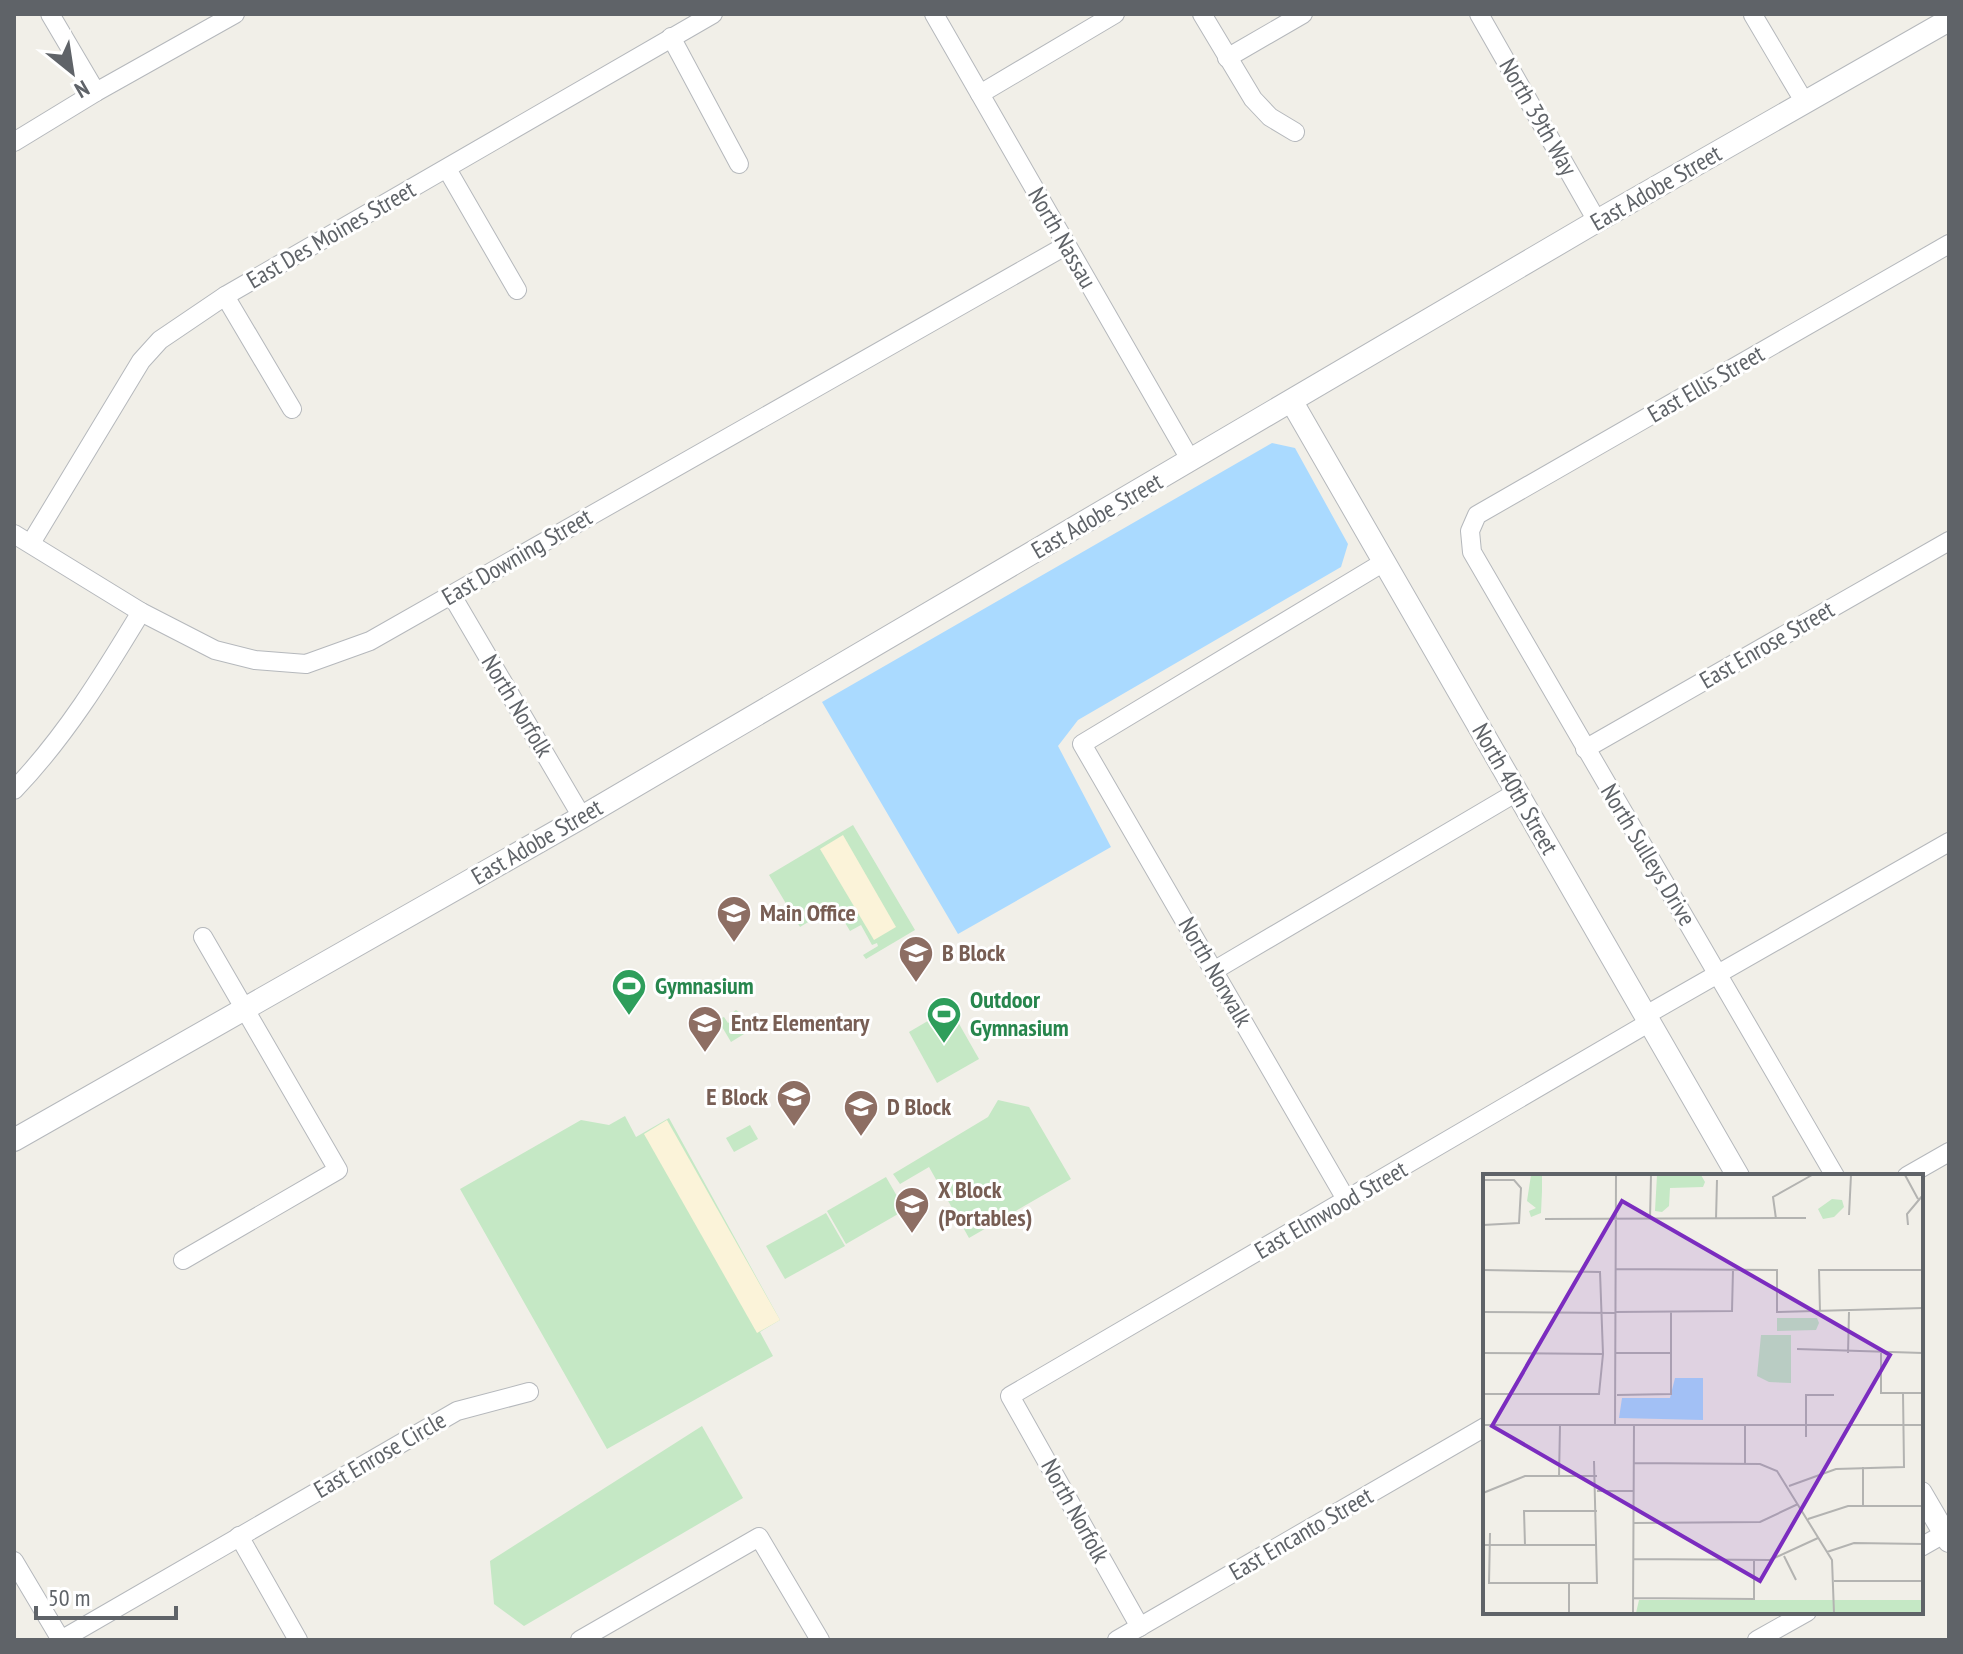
<svg xmlns="http://www.w3.org/2000/svg" width="1963" height="1654" font-family="'PT Sans Narrow',sans-serif">
<style>
.green{fill:#c5e8c5}
.sand{fill:#fbf3d9}
.water{fill:#aadaff}
.lines{fill:none;stroke-linecap:round;stroke-linejoin:round}
.minor-casing{stroke:#b5b8bc;stroke-width:20}
.tertiary-casing{stroke:#b5b8bc;stroke-width:24}
.minor{stroke:#fff;stroke-width:18}
.tertiary{stroke:#fff;stroke-width:22}
.labels{text-anchor:middle;stroke-width:6;stroke-linejoin:round;paint-order:stroke}
.street-label{font-size:24px;fill:#5f6368;stroke:#fff}
.education-label{font-size:24px;font-weight:bold;fill:#785e54;stroke:#fff;text-anchor:start}
.leisure-label{font-size:24px;font-weight:bold;fill:#27864d;stroke:#fff;text-anchor:start}
.inset-road{fill:none;stroke:#b3b3b1;stroke-width:2}
.view{fill:#7b2cbf;fill-opacity:0.15;stroke:#7b2cbf;stroke-width:4}
.inset-edge{fill:none;stroke:#5f6368;stroke-width:4}
</style>
<rect width="100%" height="100%" fill="#f1efe8"/>
<g class="green">
<polygon points="853,825 915,930 866,959 863,955 878,946 877,943 872,945 861,925 850,931 835,906 800,927 769,875"/>
<polygon points="950,1008 979,1059 937,1083 909,1032"/>
<polygon points="736,1010 757,1026 731,1042 718,1020 724,1017 728,1023 735,1019 732,1013"/>
<polygon points="998,1100 1029,1107 1071,1179 969,1238 929,1167 900,1184 893,1174 988,1117"/>
<polygon points="625,1116 636,1137 669,1118 780,1320 760,1332 773,1356 607,1449 460,1189 581,1120 609,1125"/>
<polygon points="750,1125 758,1139 734,1152 726,1138"/>
<polygon points="886,1177 905,1210 846,1244 827,1211"/>
<polygon points="826,1213 845,1246 785,1279 766,1246"/>
<polygon points="702,1426 743,1498 524,1626 494,1604 490,1561"/>
</g>
<g class="sand">
<polygon points="843,835 896,927 874,940 820,849"/>
<polygon points="667,1120 780,1320 757,1333 644,1134"/>
</g>
<polygon class="water" points="1272,443 1295,448 1348,544 1341,567 1078,720 1058,746 1111,847 958,934 822,702"/>
<g class="lines">
<g class="minor-casing">
<g id="minor">
<polyline points="50,14 96,92"/>
<polyline points="934,14 1191,461"/>
<polyline points="1202,14 1253,99 1270,117 1295,132"/>
<polyline points="1479,14 1597,221"/>
<polyline points="1753,15 1805,103"/>
<polyline points="671,37 739,164"/>
<polyline points="1227,58 1303,14"/>
<polyline points="980,94 1115,14"/>
<polyline points="14,142 96,92 235,14"/>
<polyline points="447,169 517,290"/>
<polyline points="225,296 292,409"/>
<polyline points="14,534 141,612 215,650 255,660 306,664 370,641 1067,245"/>
<polyline points="31,543 141,361 160,340 225,296 713,14"/>
<polyline points="451,594 582,817"/>
<polyline points="1585,749 1949,541"/>
<path d="M14,790c51,-53 89,-115 127,-178"/>
<polyline points="1215,970 1517,792"/>
<polyline points="1646,1015 1949,842"/>
<polyline points="1835,1176 1472,552 1470,531 1477,515 1949,244"/>
<polyline points="1907,1176 1949,1152"/>
<polyline points="1347,1201 1082,744 1384,562"/>
<polyline points="183,1260 338,1170 203,937"/>
<polyline points="239,1536 298,1640"/>
<polyline points="1921,1547 1949,1531"/>
<polyline points="14,1561 61,1640 457,1411 529,1392"/>
<polyline points="1140,1627 1010,1396 1650,1022"/>
<polyline points="580,1640 759,1537 820,1640"/>
<polyline points="1117,1640 1485,1427"/>
<polyline points="1757,1640 1807,1612"/>
</g>
</g>
<g class="tertiary-casing">
<g id="tertiary">
<polyline points="1292,402 1738,1176"/>
<polyline points="14,1140 582,817 1597,221 1949,20"/>
<polyline points="1921,1493 1949,1541"/>
</g>
</g>
<use href="#minor" class="minor"/>
<use href="#tertiary" class="tertiary"/>
</g>
<defs>
<g id="school-pin" transform="scale(1.8)"><path d="M0 17L-7.5 6A9.5 9.5 0 1 1 7.5 6Z" fill="#8d6e63" stroke="#fff"/><path d="M0-5L7-2L0 1L-7-2ZM-4 1L0 2.5L4 1V4Q0 6-4 4Z" fill="#fff"/></g>
<g id="stadium-pin" transform="scale(1.8)"><path d="M0 17L-7.5 6A9.5 9.5 0 1 1 7.5 6Z" fill="#2e9e5b" stroke="#fff"/><path d="M0-5a6.5 5 0 1 0 0 10a6.5 5 0 1 0 0-10ZM-3.5-1.8h7v3.6h-7Z" fill="#fff"/></g>
</defs>
<g fill-rule="evenodd">
<use href="#school-pin" x="734" y="913"/>
<use href="#school-pin" x="916" y="953"/>
<use href="#stadium-pin" x="629" y="986"/>
<use href="#stadium-pin" x="944" y="1014"/>
<use href="#school-pin" x="705" y="1023"/>
<use href="#school-pin" x="794" y="1097"/>
<use href="#school-pin" x="861" y="1107"/>
<use href="#school-pin" x="912" y="1204"/>
</g>
<g class="labels">
<g class="street-label">
<text transform="translate(1538 117) rotate(60)" y="8">North 39th Way</text>
<text transform="translate(1656 188) rotate(-30)" y="8">East Adobe Street</text>
<text transform="translate(331 235) rotate(-30)" y="8">East Des Moines Street</text>
<text transform="translate(1062 238) rotate(60)" y="8">North Nassau</text>
<text transform="translate(1706 384) rotate(-30)" y="8">East Ellis Street</text>
<text transform="translate(1097 516) rotate(-30)" y="8">East Adobe Street</text>
<text transform="translate(517 557) rotate(-30)" y="8">East Downing Street</text>
<text transform="translate(1767 645) rotate(-30)" y="8">East Enrose Street</text>
<text transform="translate(517 706) rotate(59)" y="8">North Norfolk</text>
<text transform="translate(1515 789) rotate(60)" y="8">North 40th Street</text>
<text transform="translate(537 842) rotate(-30)" y="8">East Adobe Street</text>
<text transform="translate(1648 855) rotate(59)" y="8">North Sulleys Drive</text>
<text transform="translate(1215 972) rotate(60)" y="8">North Norwalk</text>
<text transform="translate(1331 1210) rotate(-30)" y="8">East Elmwood Street</text>
<text transform="translate(380 1455) rotate(-30)" y="8">East Enrose Circle</text>
<text transform="translate(1075 1511) rotate(61)" y="8">North Norfolk</text>
<text transform="translate(1301 1534) rotate(-30)" y="8">East Encanto Street</text>
</g>
<g class="education-label">
<text x="760" y="921">Main Office</text>
<text x="942" y="961">B Block</text>
<text x="731" y="1031">Entz Elementary</text>
<text x="768" y="1105" text-anchor="end">E Block</text>
<text x="887" y="1115">D Block</text>
<text x="938" y="1198">X Block<tspan x="938" dy="28">(Portables)</tspan></text>
</g>
<g class="leisure-label">
<text x="655" y="994">Gymnasium</text>
<text x="970" y="1008">Outdoor<tspan x="970" dy="28">Gymnasium</tspan></text>
</g>
</g>
<g transform="translate(1483 1174)">
<rect width="440" height="440" fill="#f1efe8"/>
<path d="M48,1h11v16l-1,22 -10,4 -2,-6 7,-3 -9,-7zM174,1h44l4,7 -2,5 -33,1 -1,18 -7,6 -7,-1zM349,25l10,1 2,7 -10,10 -11,2 -5,-10zM294,144h40l2,5 -3,7 -39,1zM278,161h30v48l-22,-1 -12,-6zM156,426h284v13h-287z" fill="#c5e8c5"/>
<path d="M192,204h28v42l-84,-2 3,-20h48z" fill="#aadaff"/>
<path class="inset-road" d="M422,1l13,24M0,6h31l7,8 -2,35 -36,2M366,41l2,-40M62,45l261,-1M167,45l1,-44M233,45l1,-39M293,45l-3,-22 39,-22M425,51l-1,-11 16,-19M133,95l161,1v42l146,-4M0,96l117,2 3,82 -4,40h-116M0,138l132,1M132,138l117,-1 1,-41M337,138l-1,-42h104M314,175l126,4M0,179l120,1M132,179h56M365,179l1,-41M398,179v40h42M134,221l54,-1v-83M132,250l1,-249M262,250v40M0,251h440M323,263v-42h28M151,289l126,1 17,7 55,89 2,53M380,293v38M76,303l1,-52M306,312l47,-17 68,-2 -1,-74M114,317h37M0,319l42,-17h72M325,345l40,-13h75M151,349l126,-1 38,-18M7,359l-1,50h108l-3,-122M0,371h114M42,371l-1,-34h73M344,378l27,-9 69,1M301,382l12,24M151,385l136,1 48,-22M351,407h89M150,424l121,1v-38M86,439v-31M150,439l1,-189"/>
<path class="view" d="M139,27l268,154 -130,226 -268,-155z"/>
<rect width="440" height="440" class="inset-edge"/>
</g>
<rect width="1963" height="1654" fill="none" stroke="#5f6368" stroke-width="32"/>
<g transform="translate(72 72) rotate(150)" stroke="#ffffff" stroke-width="6" paint-order="stroke">
<path d="M0-6L14 30L0 20L-14 30Z" fill="#5f6368"/>
<text y="-12" font-size="22" font-weight="bold" text-anchor="middle" fill="#5f6368">N</text>
</g>
<path d="M36 1606v12h140v-12" fill="none" stroke="#5f6368" stroke-width="4"/>
<text x="48" y="1606" font-size="24" fill="#5f6368" stroke="#ffffff" stroke-width="6" paint-order="stroke">50 m</text>
</svg>
